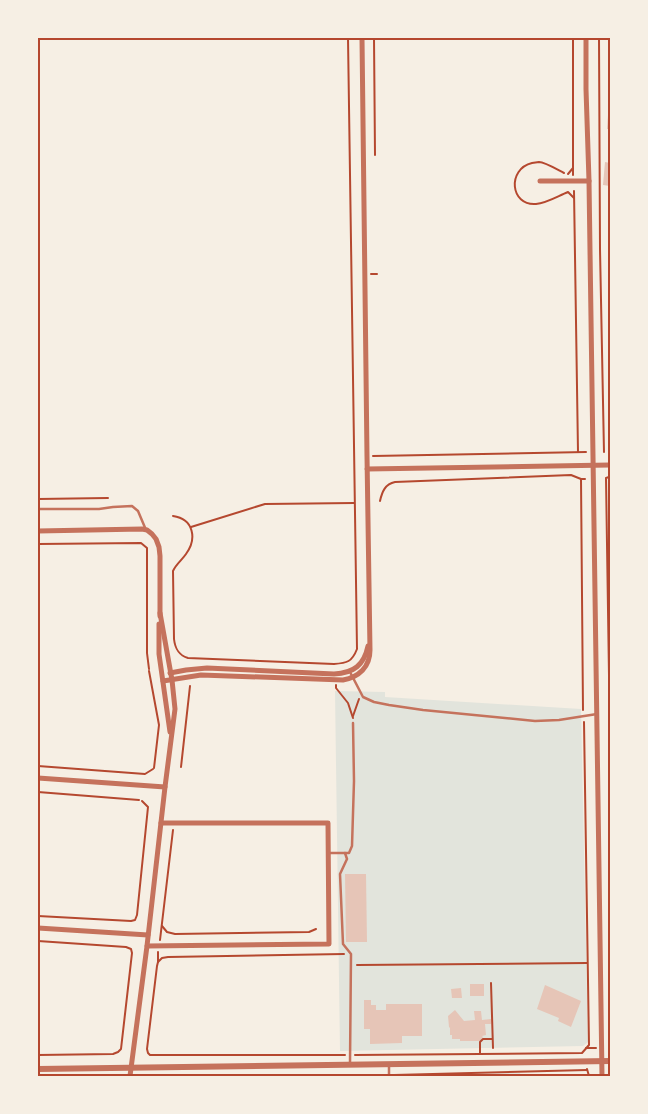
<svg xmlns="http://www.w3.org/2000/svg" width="648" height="1114" font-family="Poppins,sans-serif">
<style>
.green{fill:#e2e4dc}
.building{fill:#e6c5b7}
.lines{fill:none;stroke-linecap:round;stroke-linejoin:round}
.path{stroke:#b5482f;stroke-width:2}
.service{stroke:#c5725c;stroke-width:2.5}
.minor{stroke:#c5725c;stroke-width:5}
.tertiary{stroke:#c5725c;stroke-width:6}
.neatline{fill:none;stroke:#b5482f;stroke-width:2}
</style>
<rect width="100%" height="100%" fill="#f6efe4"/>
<g class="green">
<polygon points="335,691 385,692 385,697 581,709 588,1042 583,1046 340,1051"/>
<polygon points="520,1073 521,1076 396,1076"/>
</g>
<g class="building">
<polygon points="608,115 610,115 610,129 607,129"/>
<polygon points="605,162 610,163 610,186 603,185"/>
<polygon points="345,874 366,874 367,942 346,942"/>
<rect x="470" y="984" width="14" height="12"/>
<polygon points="545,985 581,1001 571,1027 558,1021 559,1018 537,1009"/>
<polygon points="461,988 462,998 452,998 451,989"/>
<polygon points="364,1000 371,1000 371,1005 376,1005 376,1010 386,1010 386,1004 422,1004 422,1036 402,1036 402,1043 370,1044 370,1029 364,1029"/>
<polygon points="455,1010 464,1021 475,1020 474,1011 481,1011 482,1020 491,1019 491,1024 485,1024 486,1035 482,1036 483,1037 480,1041 460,1041 460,1039 452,1039 452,1035 450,1035 450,1028 449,1027 448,1016"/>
</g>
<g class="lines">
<g class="path">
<polyline points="374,38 375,155"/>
<polyline points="573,38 573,175"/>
<polyline points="599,38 600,249 604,452"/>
<path d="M564,173c-6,-3 -19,-11 -25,-11 0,0 -7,1 -7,1 -25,6 -22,43 4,41 11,-1 22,-8 32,-12l6,6"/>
<polyline points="568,174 573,168"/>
<polyline points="574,191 578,452"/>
<polyline points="371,274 377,274"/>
<polyline points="609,452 609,459"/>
<polyline points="373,456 586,452"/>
<polyline points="609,471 609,477 606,478 610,741"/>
<polyline points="581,479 583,710"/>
<polyline points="38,499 108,498"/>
<path d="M380,501c2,-9 5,-17 15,-19l176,-7 10,4h4"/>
<path d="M173,516c21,3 24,23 13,38 -4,6 -10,10 -13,17l1,68c1,9 4,16 14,19l146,6c13,-1 18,-2 23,-15l-9,-611"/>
<polyline points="191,527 265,504 354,503"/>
<polyline points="38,544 141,543 147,548 147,653 149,669"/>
<polyline points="149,671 159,725 154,768"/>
<polyline points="336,685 336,688 348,703 353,718"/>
<polyline points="353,716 359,699"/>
<polyline points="38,766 145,774 153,769"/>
<polyline points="181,767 190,686"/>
<polyline points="38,792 139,800"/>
<polyline points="38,916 131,921 135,920 137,915 148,807 142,801"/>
<polyline points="162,926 167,932 175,934 309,932 316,929"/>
<polyline points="160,940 173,830"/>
<polyline points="38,941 126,947 131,949 132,953 121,1049 118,1052 113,1054 38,1055"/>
<polyline points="158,952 158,962 157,966 147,1049 148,1053 150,1055 345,1055"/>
<polyline points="158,962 162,958 168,957 344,954"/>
<polyline points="357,965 587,963"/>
<polyline points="491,983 493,1048"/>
<polyline points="586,1048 596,1048"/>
<polyline points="480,1053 480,1042 483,1039 492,1039"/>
<polyline points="355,1055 582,1053 589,1045 584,722"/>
<polyline points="587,1069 589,1076"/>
<polyline points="394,1075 587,1070"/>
<polyline points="338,1076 348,1075 384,1075"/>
</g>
<g class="service">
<polyline points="38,509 99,509 113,507 132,506 138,511 146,530"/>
<polyline points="350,672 363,697 374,702 389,705 423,710 535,721 559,720 597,714"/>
<polyline points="329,853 349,853 352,846 354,781 353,723"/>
<polyline points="345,853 347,859 340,874 343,944 351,954 350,1064"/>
<polyline points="389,1076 389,1066"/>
</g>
<g class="minor">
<polyline points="586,38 586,89 589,181 602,1076"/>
<polyline points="540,181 589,181"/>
<polyline points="367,469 610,465"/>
<polyline points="38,531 142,529 147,530 152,534 156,539 159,547 160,556 160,616"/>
<polyline points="159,624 159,654 170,732"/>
<path d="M170,673l16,-3 21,-2 127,6c20,-1 30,-9 34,-28"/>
<path d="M163,681l38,-6 142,5c16,-3 27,-13 27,-30l-3,-194 -5,-418"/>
<polyline points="38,778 165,787"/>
<polyline points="38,928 148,935"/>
<polyline points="147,946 329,944 328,823 161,823"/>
<polyline points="130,1076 147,946 165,787 175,709 172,680 160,613"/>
</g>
<polyline class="tertiary" points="38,1069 610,1061"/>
</g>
<rect width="648" height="1114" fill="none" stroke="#f6efe4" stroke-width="78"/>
<rect x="39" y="39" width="570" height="1036" class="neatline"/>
</svg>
